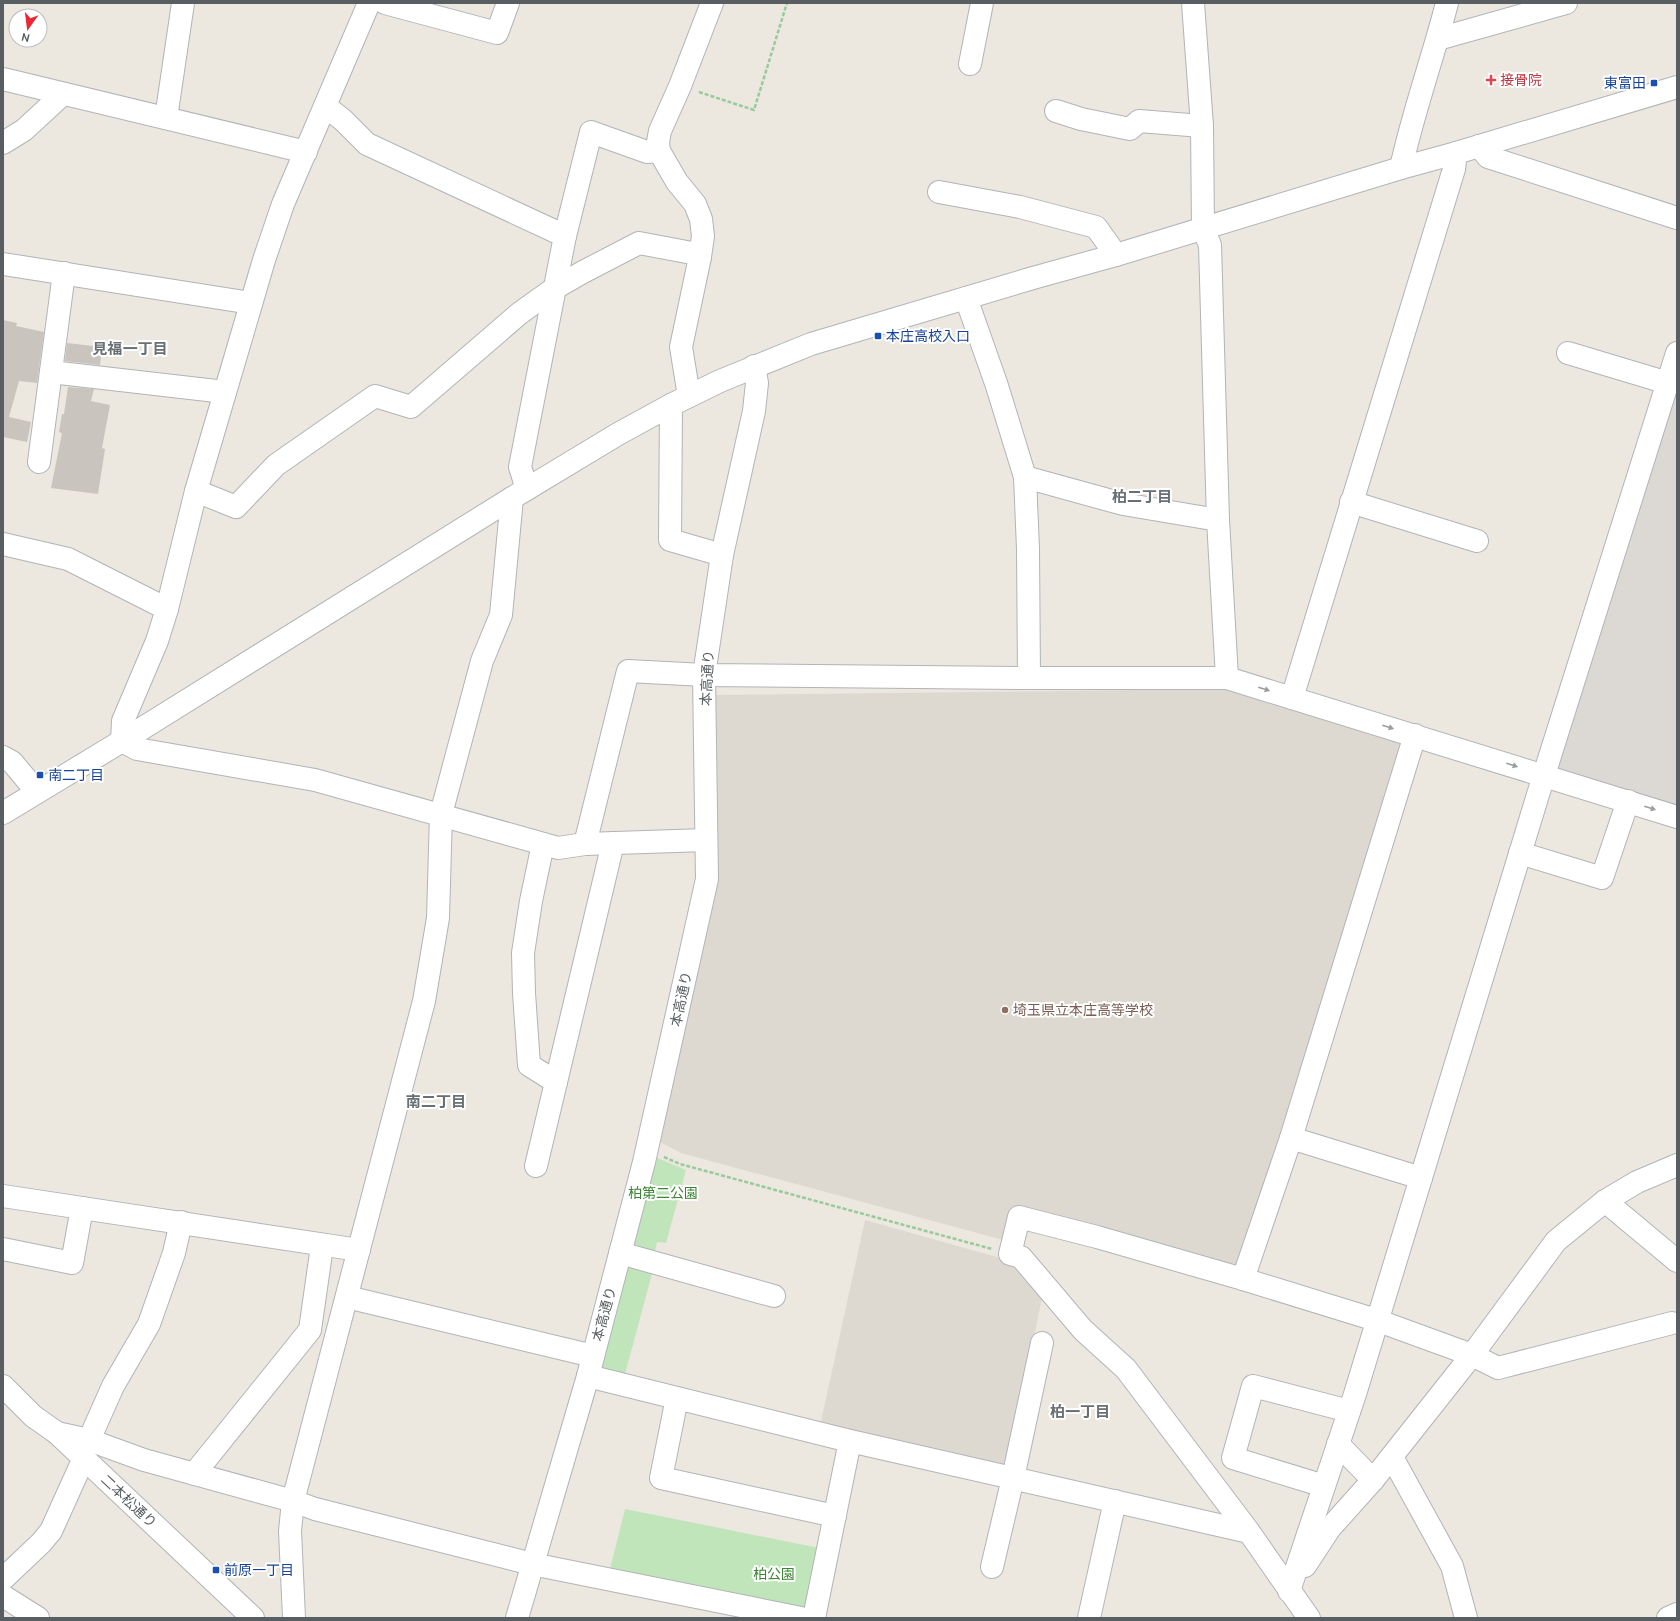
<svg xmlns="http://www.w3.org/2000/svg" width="1680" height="1621" font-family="Ubuntu,'Noto Sans JP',sans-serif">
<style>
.industrial{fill:#dcd9d4}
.education{fill:#ded9d0}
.green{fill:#c1e5bb}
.building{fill:#cac4be}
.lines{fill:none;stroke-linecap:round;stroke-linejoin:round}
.minor-casing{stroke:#b1b4b8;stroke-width:24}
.path{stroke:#97cb9d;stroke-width:2.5;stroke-dasharray:4 2;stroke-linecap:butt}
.minor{stroke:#fff;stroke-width:22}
.oneway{fill:#9b9ea0}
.health-dot{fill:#e0444e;stroke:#fff;stroke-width:1.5}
.transit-dot{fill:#1a4fb4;stroke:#fff;stroke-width:1.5}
.education-dot{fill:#8d6e63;stroke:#fff;stroke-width:1.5}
.labels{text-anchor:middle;stroke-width:4;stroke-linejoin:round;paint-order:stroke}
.health-label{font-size:14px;fill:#be3a42;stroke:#fff;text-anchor:start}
.transit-label{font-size:14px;fill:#164399;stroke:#fff;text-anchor:start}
.street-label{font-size:14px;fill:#585e61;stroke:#fff}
.education-label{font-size:14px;fill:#785e54;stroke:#fff;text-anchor:start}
.park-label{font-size:14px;fill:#3c8533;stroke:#fff}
.neighbourhood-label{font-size:15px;font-weight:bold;fill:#697073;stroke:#fff}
</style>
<rect width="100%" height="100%" fill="#ece7df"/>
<polygon class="industrial" points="1670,389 1677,391 1677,810 1551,771"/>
<g class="education">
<polygon points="1229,689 1399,741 1403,749 1241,1268 1014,1211 1007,1241 681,1153 658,1141 717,879 716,695"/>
<polygon points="865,1220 1018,1263 1043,1292 1008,1470 820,1426"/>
</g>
<g class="green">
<polygon points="655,1157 686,1170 666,1243 657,1242 654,1255 632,1247"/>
<polygon points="626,1263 653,1270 625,1374 599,1367"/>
<polygon points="625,1509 819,1548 807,1609 609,1573"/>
</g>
<g class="building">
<polygon points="3,320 17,323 16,326 44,332 37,383 19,381 9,417 31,422 27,442 3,437"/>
<polygon points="67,343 102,347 100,365 65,361"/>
<polygon points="68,387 94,389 91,401 110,405 102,448 105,449 98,494 51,488 62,433 59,432 62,414 64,414"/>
</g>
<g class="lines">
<g class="minor-casing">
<g id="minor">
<polyline points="369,3 283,204 264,260 196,491 167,609 157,641 123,721 122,741 137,749 315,780 558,848 585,844 706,840"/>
<polyline points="385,3 497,33 508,3"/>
<polyline points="1193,3 1202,126 1203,229 1210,245 1218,520 1227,678"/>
<polyline points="1438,39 1566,3"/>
<polyline points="970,64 982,3"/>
<polyline points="3,79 306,152"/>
<polyline points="325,106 343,120 367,144 565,236 520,467 527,489"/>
<polyline points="1056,111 1081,119 1130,129 1139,121 1202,126"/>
<polyline points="166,118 183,3"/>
<polyline points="3,143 24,130 63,94"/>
<polyline points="1479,146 1488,157 1677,218"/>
<path d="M1401,168c12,-56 32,-110 46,-165"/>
<polyline points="939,192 1020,207 1096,227 1116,255"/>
<polyline points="565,236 591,132 647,152 659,151"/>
<polyline points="3,264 251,303"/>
<polyline points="966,298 997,386 1025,477 1028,549 1029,678"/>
<polyline points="1568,353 1668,383"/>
<polyline points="51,372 225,392"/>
<polyline points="689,396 681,347 700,257 703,236 701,219 695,204 677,182 659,151 658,142 660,131 680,86 712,3"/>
<polyline points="671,405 670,540 722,555"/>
<polyline points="39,462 64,273"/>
<polyline points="1025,477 1123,504 1218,520"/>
<polyline points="196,491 236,507 276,465 375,396 411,407 520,313 555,288 583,272 639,243 692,253 700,257"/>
<polyline points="1351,502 1477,541"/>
<polyline points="3,544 68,559 167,609"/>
<polyline points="1292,698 1454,169 1456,153"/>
<polyline points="1415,735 1291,1138 1243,1279 1376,1320 1472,1355 1498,1368 1672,1323"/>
<polyline points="3,757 12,762 37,792"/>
<polyline points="3,813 122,741 512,498 618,434 671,405 720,381 811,344 1033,278 1116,255 1401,168 1456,153 1677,87"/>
<polyline points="543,844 531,901 523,953 524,993 529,1065 556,1082"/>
<polyline points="585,844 628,671 704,675 1029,678 1227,678 1677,817"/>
<polyline points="1520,853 1602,878 1628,801"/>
<polyline points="1291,1138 1421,1178"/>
<polyline points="536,1166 613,843"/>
<polyline points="3,1196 359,1250"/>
<polyline points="1605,1201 1677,1261"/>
<polyline points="3,1249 72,1263 82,1208"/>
<polyline points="620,1253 774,1296"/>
<polyline points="1243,1279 1097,1237 1019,1217 1010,1254 1021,1257 1083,1330 1126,1369 1249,1532 1309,1618"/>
<polyline points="347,1297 593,1356"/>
<polyline points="588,1376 850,1441 1249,1532"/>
<polyline points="3,1386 33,1416 57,1433 253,1618"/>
<polyline points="677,1398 661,1478 835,1516"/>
<polyline points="57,1433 89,1440 144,1460 293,1501 315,1509 532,1564 801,1618"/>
<polyline points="89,1440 113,1386 149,1324 174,1253 181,1222"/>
<polyline points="1338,1444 1373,1480"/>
<polyline points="1392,1457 1452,1566 1466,1618"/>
<polyline points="194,1474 310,1330 322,1246"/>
<polyline points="1324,1486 1233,1458 1253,1386 1349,1411"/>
<polyline points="1305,1566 1330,1528 1373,1480 1472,1355 1556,1241 1605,1201 1637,1182 1677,1165"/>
<polyline points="992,1567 1013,1478 1042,1343"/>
<polyline points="3,1579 41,1543 51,1531 84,1458"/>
<polyline points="1289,1591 1355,1394 1544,775 1677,353"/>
<polyline points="3,1596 38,1618"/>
<polyline points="294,1618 290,1531 293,1501 424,1001 438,918 441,814 482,661 501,615 512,498"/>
<polyline points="517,1618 588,1376 644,1162 707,879 704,675 722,555 754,411 757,383 754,366"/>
<polyline points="814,1618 850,1441"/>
<polyline points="1089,1618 1115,1501"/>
<polyline points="1668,1618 1677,1614"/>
</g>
</g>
<g class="path">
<polyline points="699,92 754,110 787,3"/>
<polyline points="664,1157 680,1164 992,1249"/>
</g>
<use href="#minor" class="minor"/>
</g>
<defs><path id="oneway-solid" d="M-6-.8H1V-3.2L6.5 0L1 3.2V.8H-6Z"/></defs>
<g class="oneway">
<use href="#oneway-solid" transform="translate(1264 689) rotate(17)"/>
<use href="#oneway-solid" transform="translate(1388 727) rotate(17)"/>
<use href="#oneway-solid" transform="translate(1512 765) rotate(17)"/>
<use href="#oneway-solid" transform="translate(1650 808) rotate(17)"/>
</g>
<path class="health-dot" d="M1489 74h4v4h4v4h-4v4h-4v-4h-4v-4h4z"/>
<g class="transit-dot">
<rect x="1650" y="79" width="8" height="8" rx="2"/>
<rect x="874" y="332" width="8" height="8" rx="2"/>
<rect x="36" y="771" width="8" height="8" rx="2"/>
<rect x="212" y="1566" width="8" height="8" rx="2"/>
</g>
<circle class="education-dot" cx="1005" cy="1010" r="4"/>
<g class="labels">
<g class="health-label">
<text x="1500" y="85">接骨院</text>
</g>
<g class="transit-label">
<text x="1646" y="88" text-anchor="end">東富田</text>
<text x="886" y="341">本庄高校入口</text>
<text x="48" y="780">南二丁目</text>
<text x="224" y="1575">前原一丁目</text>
</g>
<g class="street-label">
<text transform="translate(707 678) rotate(-87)" y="5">本高通り</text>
<text transform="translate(681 999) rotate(-78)" y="5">本高通り</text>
<text transform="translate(604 1314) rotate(-75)" y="5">本高通り</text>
<text transform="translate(129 1501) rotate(43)" y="5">二本松通り</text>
</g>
<g class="education-label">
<text x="1013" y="1015">埼玉県立本庄高等学校</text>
</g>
<g class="park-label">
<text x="663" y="1198">柏第二公園</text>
<text x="774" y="1579">柏公園</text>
</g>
<g class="neighbourhood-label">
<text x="130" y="354">見福一丁目</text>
<text x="1142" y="502">柏二丁目</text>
<text x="436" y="1107">南二丁目</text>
<text x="1080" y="1417">柏一丁目</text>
</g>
</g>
<rect width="1680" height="1621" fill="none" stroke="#585e61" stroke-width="8"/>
<g transform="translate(28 28) rotate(194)"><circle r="19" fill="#ffffff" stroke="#bcbfc0"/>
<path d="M0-3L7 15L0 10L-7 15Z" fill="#eb2735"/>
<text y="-6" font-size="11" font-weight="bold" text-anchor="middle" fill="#585e61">N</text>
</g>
</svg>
